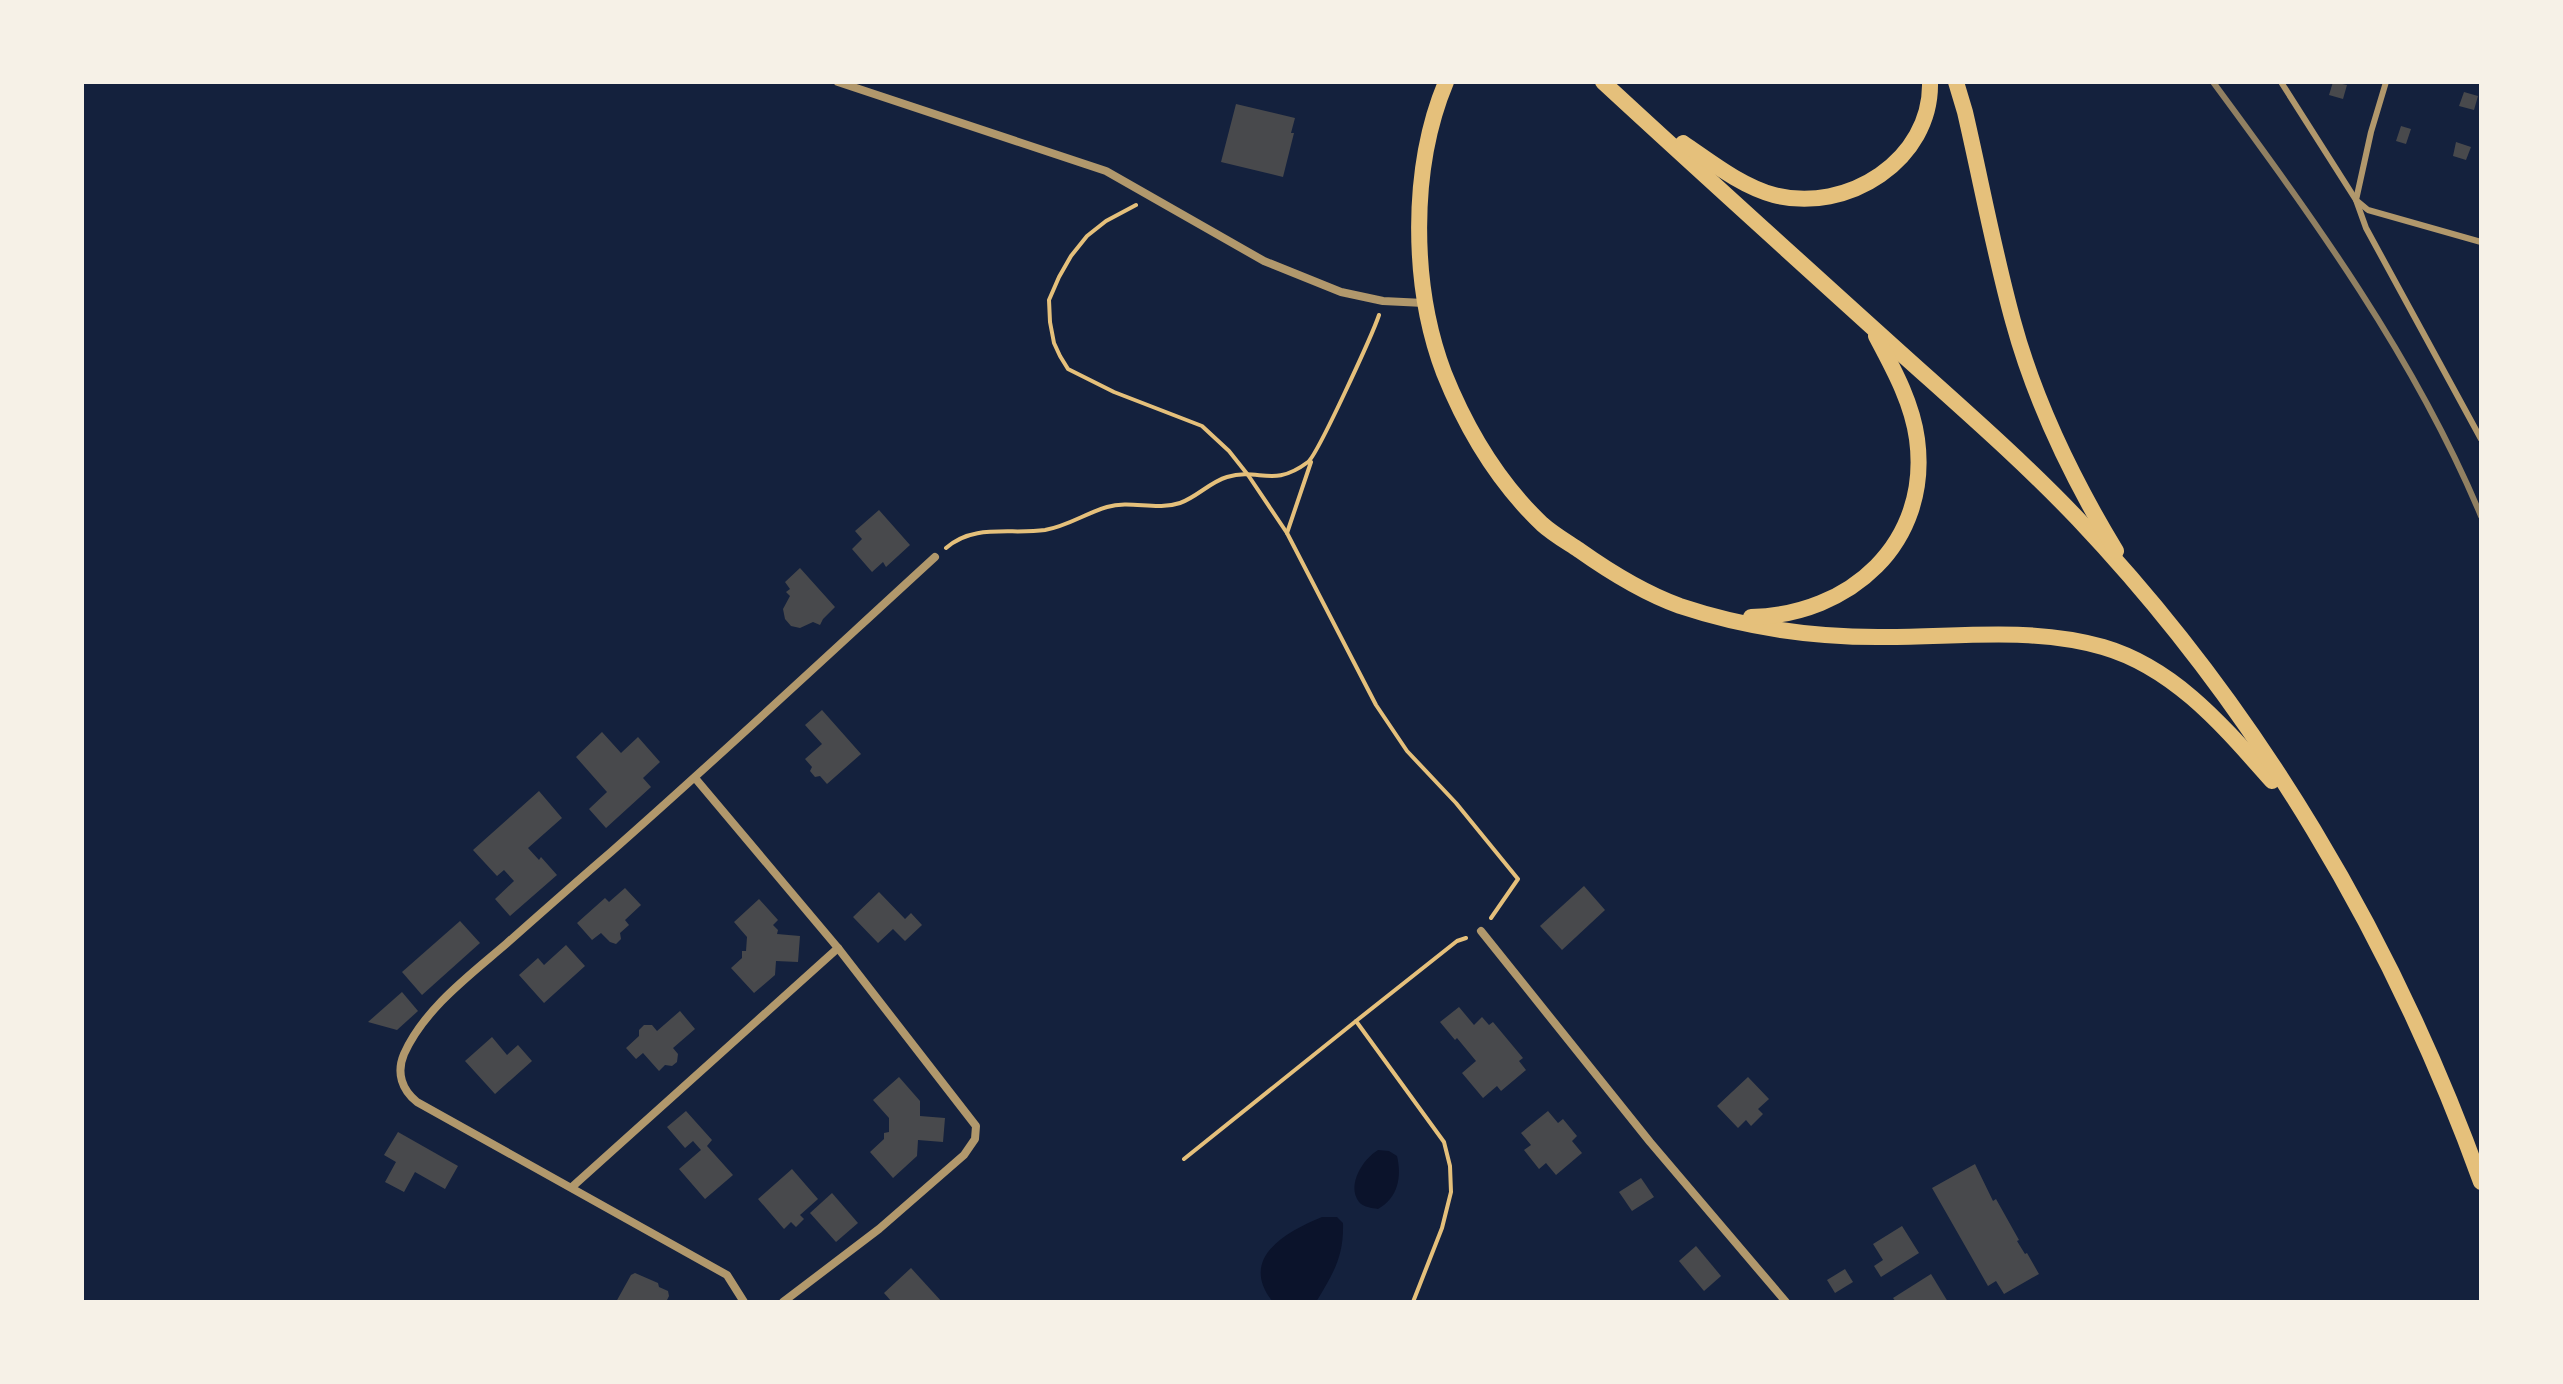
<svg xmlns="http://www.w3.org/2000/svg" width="2563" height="1384" font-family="'PT Sans Narrow',sans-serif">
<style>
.water{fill:#0b132b}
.building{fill:#48494c}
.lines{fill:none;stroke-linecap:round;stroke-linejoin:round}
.path{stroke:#e5c07b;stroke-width:4}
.service{stroke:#b1986c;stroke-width:6}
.minor{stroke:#b1986c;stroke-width:8}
.secondary{stroke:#e5c07b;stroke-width:16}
.rail{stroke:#918062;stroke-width:6}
</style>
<rect width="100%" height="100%" fill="#14213d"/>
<g class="water">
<path d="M1378,1150l11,1 8,5c5,21 1,42 -19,53 -6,-1 -15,-2 -19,-7 -13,-17 4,-43 19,-52z"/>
<path d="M1322,1217h15l6,6c1,34 -10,51 -27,79h-43c-35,-43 12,-70 49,-85z"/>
</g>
<g class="building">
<polygon points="2333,82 2347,85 2343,99 2329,95"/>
<polygon points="2464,92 2478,96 2474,110 2459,106"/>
<polygon points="1236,104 1295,118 1291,133 1294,133 1283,177 1221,162"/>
<polygon points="2401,126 2411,129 2406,144 2396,141"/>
<polygon points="2456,142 2471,147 2466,160 2453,156"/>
<polygon points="879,510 910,545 886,567 883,562 872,572 852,549 862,539 855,531"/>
<polygon points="800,568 835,607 823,619 820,625 813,622 800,628 791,626 785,619 783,609 790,596 786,592 790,589 785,582"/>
<polygon points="822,710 861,754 827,784 820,776 815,777 810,771 812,767 805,759 822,744 805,725"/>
<polygon points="602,732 621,753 638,737 660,762 643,778 651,787 606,828 589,809 607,792 576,757"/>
<polygon points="539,791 562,818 528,848 539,860 541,857 557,875 510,916 495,899 514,881 504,870 497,876 473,850"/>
<polygon points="1584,886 1605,910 1562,950 1540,926"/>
<polygon points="625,888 641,905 625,920 629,925 620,933 621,939 616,944 610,942 601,933 592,940 577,923 605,898 609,902"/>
<polygon points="879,892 905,919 911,913 922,925 905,941 893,929 878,943 853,917"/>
<polygon points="759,899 778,920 773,925 778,930 777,934 800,936 798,962 776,961 775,975 754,993 731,968 742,958 742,951 746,951 747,937 734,922"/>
<polygon points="460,921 480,943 422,995 402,972"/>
<polygon points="566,945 585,966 544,1003 519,975 538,958 544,965"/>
<polygon points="402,992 418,1011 397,1030 368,1022"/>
<polygon points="1459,1007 1474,1025 1482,1017 1489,1025 1493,1022 1523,1058 1519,1061 1526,1070 1501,1091 1497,1086 1483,1098 1462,1073 1476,1061 1457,1038 1455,1040 1440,1022"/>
<polygon points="680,1011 695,1029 673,1048 678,1054 677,1062 672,1066 665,1065 659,1071 643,1053 636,1059 626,1048 639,1036 639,1030 644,1025 652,1025 657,1031"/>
<polygon points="492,1037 507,1055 518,1045 532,1061 495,1094 465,1061"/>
<polygon points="899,1077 920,1101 920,1116 945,1118 943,1142 918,1140 917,1156 893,1178 870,1152 884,1139 884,1133 889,1132 889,1118 873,1100"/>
<polygon points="1748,1077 1769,1099 1758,1109 1763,1114 1751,1126 1746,1120 1738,1128 1717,1106"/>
<polygon points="686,1111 712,1140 707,1146 733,1175 705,1199 679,1169 701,1150 693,1141 685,1148 667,1127"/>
<polygon points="1548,1111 1558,1123 1563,1119 1577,1136 1572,1141 1582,1153 1556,1175 1546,1163 1539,1169 1524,1150 1531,1145 1521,1133"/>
<polygon points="398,1132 458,1166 445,1189 415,1172 404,1192 385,1182 396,1162 384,1155"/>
<polygon points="1975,1164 1993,1201 1996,1199 2019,1240 2017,1241 2025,1254 2027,1253 2039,1274 2004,1294 1996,1281 1988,1286 1932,1188"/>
<polygon points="792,1169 818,1199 800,1215 804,1219 796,1227 791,1222 784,1229 758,1199"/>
<polygon points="1641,1178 1654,1197 1632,1211 1619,1192"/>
<polygon points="832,1193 858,1223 836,1242 810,1213"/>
<polygon points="1902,1226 1919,1253 1881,1277 1874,1266 1883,1260 1873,1244"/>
<polygon points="1696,1246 1721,1276 1704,1291 1679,1261"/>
<polygon points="911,1268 942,1302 892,1302 884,1293"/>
<polygon points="1845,1269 1853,1282 1835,1293 1827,1280"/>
<polygon points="635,1273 658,1283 659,1287 668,1291 669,1296 666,1302 616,1302 631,1275"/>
<polygon points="1931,1274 1948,1302 1896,1302 1893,1298"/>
</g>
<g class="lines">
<g class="path">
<polyline points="1136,205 1106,221 1087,236 1071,256 1059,277 1049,300 1050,322 1054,343 1060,356 1068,369 1114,392 1202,426 1229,451 1248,475 1287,533 1376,705 1407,751 1456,803 1518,879 1491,918"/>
<polyline points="1287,533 1311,462"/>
<path d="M946,548c28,-25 65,-13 99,-18 23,-4 41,-17 62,-23 24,-7 49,4 73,-4 17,-6 30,-21 47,-26 33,-10 45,12 81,-15 10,-8 65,-129 71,-147"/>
<polyline points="1184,1159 1356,1021"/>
<polyline points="1413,1302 1442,1228 1451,1192 1450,1166 1444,1142 1356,1021 1457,941 1466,938"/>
</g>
<g class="service">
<polyline points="2281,82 2356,200 2366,228 2481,439"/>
<polyline points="2386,82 2371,132 2356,200 2368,210 2481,242"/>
</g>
<g class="minor">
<polyline points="838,82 1106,171 1264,261 1341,292 1383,301 1424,303"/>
<polyline points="695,778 838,948 976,1126 975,1139 964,1155 879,1229 783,1302"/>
<polyline points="1481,931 1650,1142 1786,1302"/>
<polyline points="572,1187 838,948"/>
<path d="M744,1302l-17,-27 -310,-173c-15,-12 -21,-29 -13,-48 20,-45 66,-79 102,-110 35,-31 70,-62 105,-92 110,-97 216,-196 324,-295"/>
</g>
<g class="secondary">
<path d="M1446,82c-36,86 -35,204 -2,291 22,55 55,110 98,151 11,10 25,18 37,26 31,22 65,43 101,56 63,21 132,31 198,31 75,1 151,-11 225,10 72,21 121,80 169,134"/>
<path d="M1603,82c93,86 187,171 281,256 65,59 133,117 194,181 179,189 315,419 403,663"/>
<path d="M1956,82l9,30c16,69 29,140 48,209 22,81 60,159 103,230"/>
<path d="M1683,143c28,19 58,43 91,52 73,19 158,-35 156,-113"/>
<path d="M1751,617c99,-2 180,-74 166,-178 -5,-37 -24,-71 -41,-103"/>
</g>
<path class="rail" d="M2213,82c101,137 202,276 268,434"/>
</g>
<rect width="2563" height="1384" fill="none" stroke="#f6f1e7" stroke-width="168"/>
</svg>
